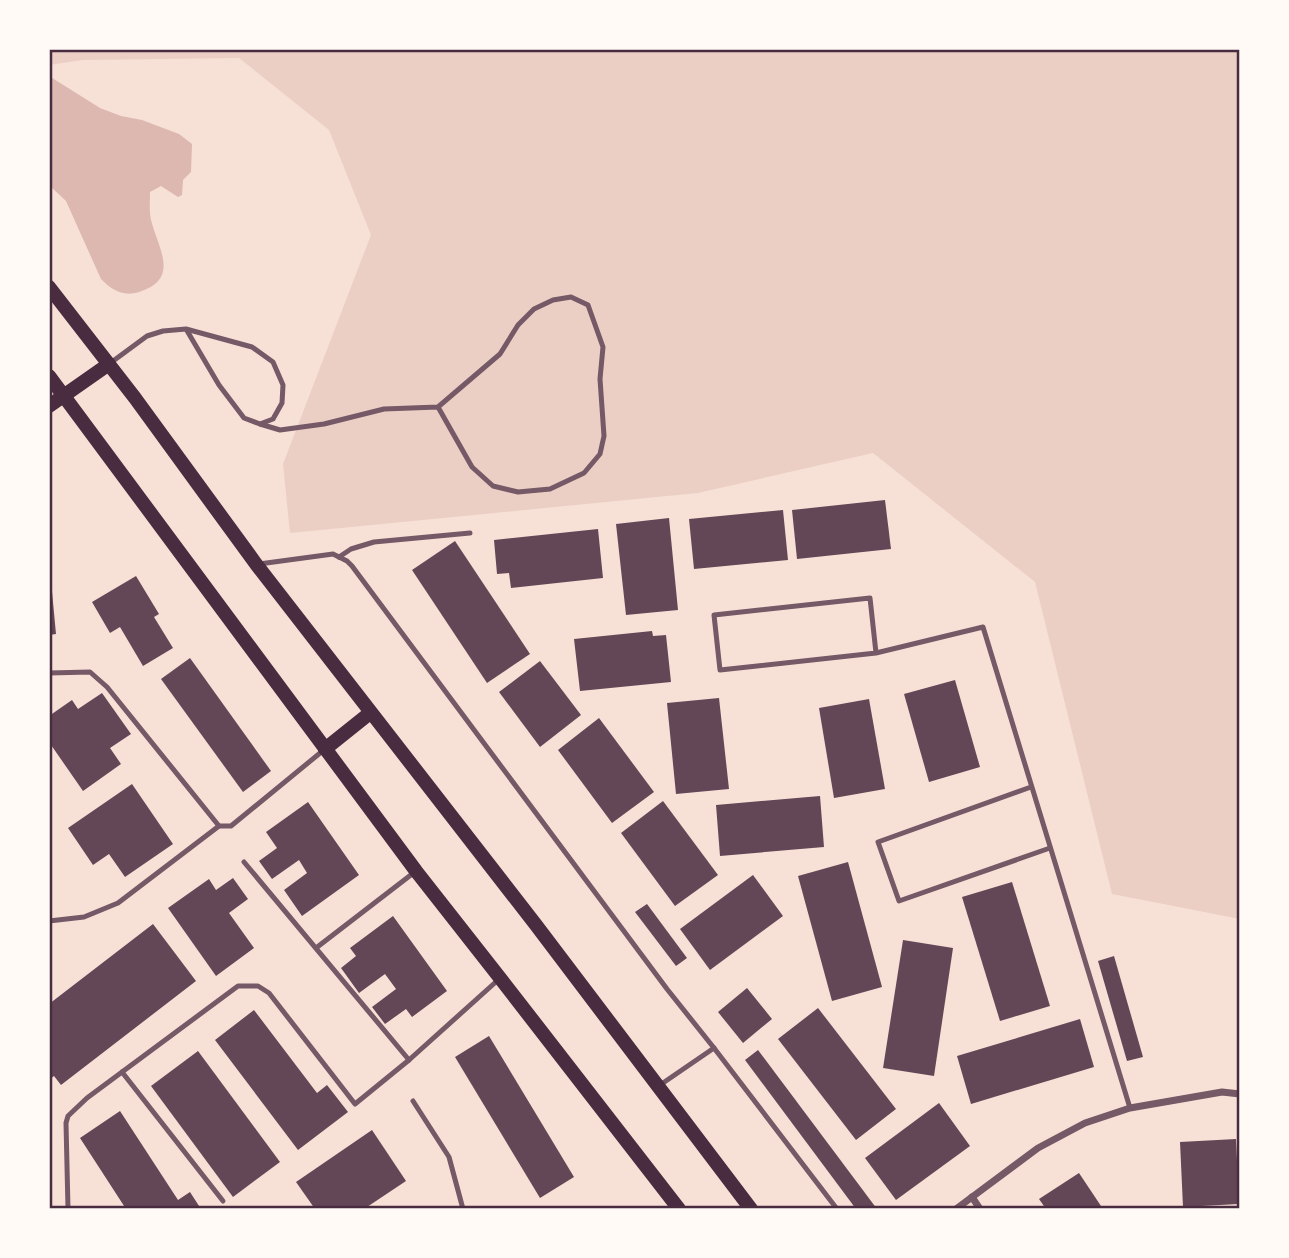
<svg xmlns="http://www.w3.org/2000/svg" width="1289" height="1258" font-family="Commissioner,sans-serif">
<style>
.green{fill:#ebcfc5}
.water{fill:#dcb8b0}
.building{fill:#644757}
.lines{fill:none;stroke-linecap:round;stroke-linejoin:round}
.service{stroke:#755966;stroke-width:5}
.minor{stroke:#755966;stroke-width:7}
.secondary{stroke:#4a2c40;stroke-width:14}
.neatline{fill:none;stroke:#4a2c40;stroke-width:2.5}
</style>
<rect width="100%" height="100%" fill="#f7e1d7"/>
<polygon class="green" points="49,49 1240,49 1240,919 1112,894 1035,582 873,453 698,493 290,533 283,464 371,235 329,130 239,58 83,60 49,65"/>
<path class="water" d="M49,76l51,32 21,8 21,4 37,14 13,10 -1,28 -8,8 -1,15 -4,2 -17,-11 -11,6c0,9 -1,19 1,28 7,28 30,59 -12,72 -16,5 -27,-2 -38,-13l-35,-78 -17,-16z"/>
<g class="building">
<polygon points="885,500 891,549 797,559 792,510"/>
<polygon points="783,510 788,560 694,569 689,519"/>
<polygon points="669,518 678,610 626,615 616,524"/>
<polygon points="598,529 603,578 511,588 509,573 497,574 494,540"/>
<polygon points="455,541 530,654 487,683 412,570"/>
<polygon points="136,576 159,614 154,617 173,648 143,666 120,627 110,633 92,602"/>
<polygon points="49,581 51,581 56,634 49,635"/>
<polygon points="652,631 653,636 666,635 671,682 580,691 574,639"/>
<polygon points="190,658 271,771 243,792 161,679"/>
<polygon points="540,661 581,715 540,747 499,692"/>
<polygon points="955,680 980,767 929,782 904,694"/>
<polygon points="102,693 131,734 110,748 121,764 83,791 49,742 49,716 72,700 78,709"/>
<polygon points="719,698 729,789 676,794 667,703"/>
<polygon points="869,699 885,789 834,798 819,708"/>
<polygon points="599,718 654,792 612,823 558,750"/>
<polygon points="132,784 173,844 125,877 109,854 93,865 68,828"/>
<polygon points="820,796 824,847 720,856 716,805"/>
<polygon points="663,801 718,875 675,906 621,833"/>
<polygon points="308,802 359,875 302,916 284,890 307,873 299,860 272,879 259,861 277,848 266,832"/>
<polygon points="848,862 882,987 832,1001 798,876"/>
<polygon points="753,875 783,916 710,970 680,929"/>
<polygon points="233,878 248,899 229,913 254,948 216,976 168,908 209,879 216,890"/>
<polygon points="1012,882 1050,1006 1000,1021 962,897"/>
<polygon points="647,904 687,958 676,966 635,912"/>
<polygon points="393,916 447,991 412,1017 406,1009 385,1024 372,1007 396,989 385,974 359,993 341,968 356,956 350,948"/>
<polygon points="153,924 196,981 61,1085 54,1076 49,1080 49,1004"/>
<polygon points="903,940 953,948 934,1076 883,1068"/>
<polygon points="1114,956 1143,1057 1127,1061 1098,961"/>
<polygon points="747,988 772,1019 743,1043 718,1012"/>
<polygon points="818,1008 896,1109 856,1140 778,1039"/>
<polygon points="254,1010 317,1093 327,1085 348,1112 298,1150 215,1040"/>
<polygon points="1080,1019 1094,1067 971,1104 957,1056"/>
<polygon points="489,1036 574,1177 540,1198 455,1057"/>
<polygon points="758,1050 877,1209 856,1209 745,1060"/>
<polygon points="198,1051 280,1162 233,1197 151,1086"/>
<polygon points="939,1103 970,1146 896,1200 865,1158"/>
<polygon points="120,1111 178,1200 190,1192 201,1209 126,1209 80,1138"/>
<polygon points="372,1130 406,1181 364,1209 315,1209 296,1182"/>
<polygon points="1236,1139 1239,1204 1183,1207 1180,1142"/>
<polygon points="1079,1173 1103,1209 1046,1209 1039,1199"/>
</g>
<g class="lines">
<g class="service">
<polyline points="109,364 147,336 163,331 186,329 252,347 273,362 283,385 282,403 273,419 260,424 244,418 219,385 186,329"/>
<polyline points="260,424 280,430 324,424 384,409 438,407 500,354 518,325 534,309 553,300 571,297 588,305 603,347 600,379 604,436 600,454 584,473 550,489 518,492 493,486 472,467 438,407"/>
<polyline points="339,557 351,549 374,542 470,533"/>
<polyline points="259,564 333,554 347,561 352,566 667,989 714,1048 837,1209"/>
<polyline points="876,653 870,598 714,615 720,670 876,653 983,627 1130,1108"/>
<polyline points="49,673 90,672 107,687 219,826"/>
<polyline points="1031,787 878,842 899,901 1050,848"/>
<polyline points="244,862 409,1060"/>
<polyline points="49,921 84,917 118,903 219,826 231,826 325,749"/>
<polyline points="316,948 416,871"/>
<polyline points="122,1072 223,1201"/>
<polyline points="660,1085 714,1048"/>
<polyline points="413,1101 449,1157 463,1209"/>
<polyline points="68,1209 66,1123 68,1116 87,1098 238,986 258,986 269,993 355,1104 409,1060 498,980"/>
</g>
<g class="minor">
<polyline points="972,1197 980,1209"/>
<polyline points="956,1209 1038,1148 1085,1123 1130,1108 1222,1092 1240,1094"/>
</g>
<g class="secondary">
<polyline points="49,287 135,398 256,564 536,925 751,1209"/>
<polyline points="49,376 416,871 500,978 679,1209"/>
<polyline points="49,406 109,364"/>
<polyline points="325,749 370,713"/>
</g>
</g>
<rect width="1289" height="1258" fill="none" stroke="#fffaf5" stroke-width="102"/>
<rect x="51" y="51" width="1187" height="1156" class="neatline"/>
</svg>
